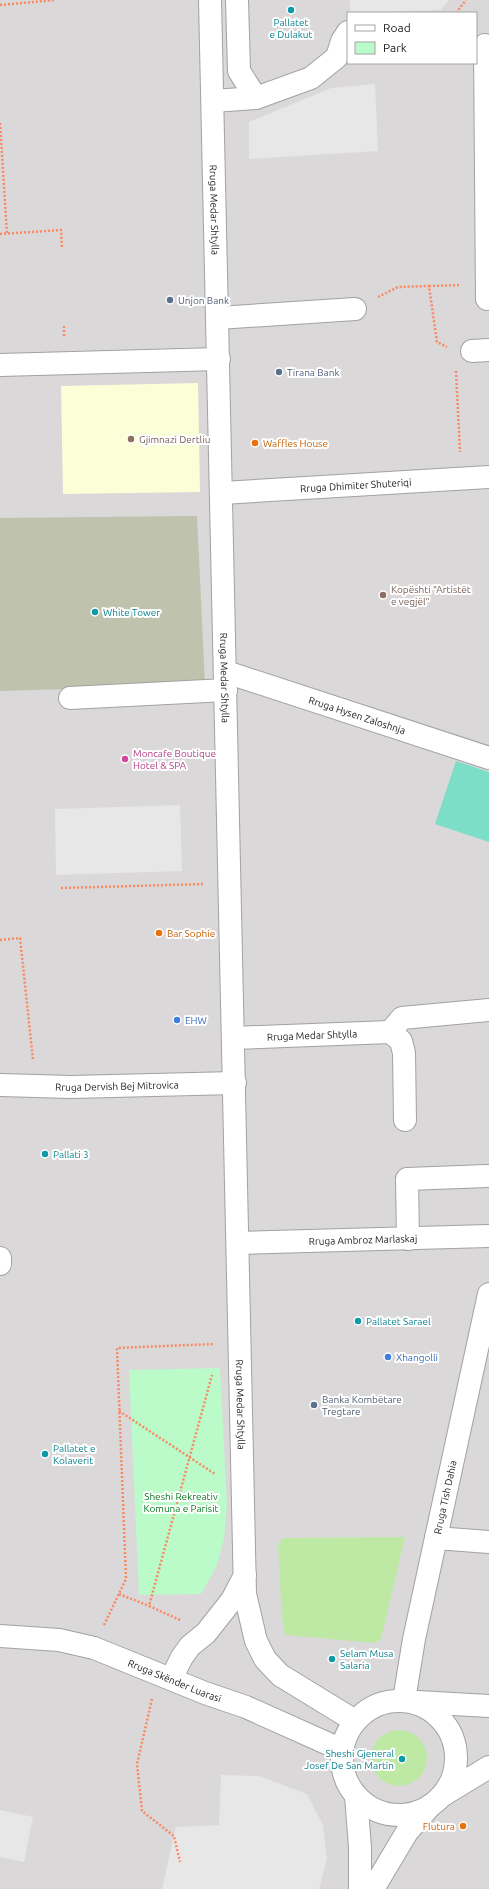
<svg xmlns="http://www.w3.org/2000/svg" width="489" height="1889" font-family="Ubuntu,sans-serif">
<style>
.residential{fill:#dad8d8;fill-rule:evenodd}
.education{fill:#faffd8}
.construction{fill:#bfc2ac}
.grass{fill:#bde9a5}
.park{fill:#bbfac9}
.pitch{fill:#7cdec6}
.parking{fill:#e7e7e7}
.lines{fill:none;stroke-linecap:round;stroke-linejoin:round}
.minor-casing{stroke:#a2a2a2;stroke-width:24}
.path{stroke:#fb8863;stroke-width:2.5;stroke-dasharray:2 2;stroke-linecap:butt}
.minor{stroke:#fff;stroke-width:22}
.culture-dot{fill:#0f9aa8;stroke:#fff;stroke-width:1.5}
.service-dot{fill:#5c6f8a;stroke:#fff;stroke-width:1.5}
.education-dot{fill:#8d6e63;stroke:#fff;stroke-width:1.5}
.food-dot{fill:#e8710a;stroke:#fff;stroke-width:1.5}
.hotel-dot{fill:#d1479c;stroke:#fff;stroke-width:1.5}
.shop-dot{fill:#3f7fe0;stroke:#fff;stroke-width:1.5}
.labels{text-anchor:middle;stroke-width:4;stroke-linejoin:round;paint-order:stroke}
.culture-label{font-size:10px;fill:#0d838f;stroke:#fff;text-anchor:start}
.street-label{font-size:10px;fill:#1b1b1b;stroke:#fff}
.service-label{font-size:10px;fill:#4e5e75;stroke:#fff;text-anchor:start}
.education-label{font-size:10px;fill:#785e54;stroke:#fff;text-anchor:start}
.food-label{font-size:10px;fill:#c56008;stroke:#fff;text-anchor:start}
.hotel-label{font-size:10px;fill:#b23c85;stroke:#fff;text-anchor:start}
.shop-label{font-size:10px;fill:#366cbe;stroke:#fff;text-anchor:start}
.park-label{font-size:10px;fill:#0a7922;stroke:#fff}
</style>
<rect width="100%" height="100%" fill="#edebe1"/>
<path class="residential" d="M0,0h489v1889h-489zM348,13h128v50h-128z"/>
<polygon class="education" points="198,383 200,492 63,494 61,386"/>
<polygon class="construction" points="197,516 205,685 0,691 0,518"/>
<g class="grass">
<polygon points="405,1537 381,1639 375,1643 296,1636 285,1634 282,1618 278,1545 283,1538"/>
<circle cx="399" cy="1758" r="28"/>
</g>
<polygon class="park" points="220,1368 227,1505 224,1539 216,1568 201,1594 139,1595 129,1370"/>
<polygon class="pitch" points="456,761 489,772 489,842 435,824"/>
<g class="parking">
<polygon points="350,0 449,0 441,10 350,13"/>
<polygon points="375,84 378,151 249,159 249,122 331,88"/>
<polygon points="180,805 182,871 56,875 55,809"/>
<polygon points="221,1775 259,1776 307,1794 323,1825 327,1859 319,1889 162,1889 176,1827 219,1825"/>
<polygon points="0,1810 33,1817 24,1862 0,1857"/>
</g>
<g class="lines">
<g class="minor-casing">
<g id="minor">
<path id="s1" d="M210,0l35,1594 11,47 9,18 15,16 75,46"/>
<polyline points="237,0 239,71 256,98"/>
<polyline points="485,45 487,299"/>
<polyline points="213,101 256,98 311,78 337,57 342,41 348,32"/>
<polyline points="218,318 355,309"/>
<polyline points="472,351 489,350"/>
<polyline points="0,365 219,359"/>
<path id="s2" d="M222,493l267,-16"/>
<path id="s3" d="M226,672l263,86"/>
<polyline points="70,698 226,690"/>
<polyline points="390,1032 402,1018 489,1010"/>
<polyline points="390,1032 401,1041 404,1053 405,1120"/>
<path id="s4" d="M233,1038l157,-6"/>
<path id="s5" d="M0,1085l71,2 164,-4"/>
<polyline points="408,1239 407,1179 487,1176"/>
<path id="s6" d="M238,1243l251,-7"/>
<polyline points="0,1258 0,1264"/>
<polyline points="436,1538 489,1542"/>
<path id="s7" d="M0,1636l59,4 35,8 111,45 41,14 96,43"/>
<polyline points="171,1679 182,1657 190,1646 206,1633 232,1600 245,1575"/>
<path id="s8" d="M404,1700l10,-61 75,-345"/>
<circle cx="399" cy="1758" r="57"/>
<polyline points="418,1702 489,1706"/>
<polyline points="443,1795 489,1767"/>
<polyline points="356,1796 360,1847 360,1889"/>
<polyline points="373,1889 407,1832 430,1806"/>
</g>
</g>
<g class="path">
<polyline points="0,5 55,0"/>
<polyline points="456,13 466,0"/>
<polyline points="0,123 7,234"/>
<polyline points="0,234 61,230 62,249"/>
<polyline points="429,286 461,285"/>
<polyline points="378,297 398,287 429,286 437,342 447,347"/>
<polyline points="64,326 64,338"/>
<polyline points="456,371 460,452"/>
<polyline points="61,888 204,884"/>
<polyline points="0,940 20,938 33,1060"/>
<polyline points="119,1411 215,1474"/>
<polyline points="119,1594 149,1606"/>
<polyline points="180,1620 149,1606 212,1375"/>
<polyline points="104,1625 126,1579 117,1348 214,1344"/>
<polyline points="152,1699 137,1764 142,1811 174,1836 180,1862"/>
</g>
<use href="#minor" class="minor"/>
</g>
<g class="culture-dot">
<circle cx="291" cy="10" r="4"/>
<circle cx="95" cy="612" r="4"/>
<circle cx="45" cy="1154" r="4"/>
<circle cx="358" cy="1321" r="4"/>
<circle cx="45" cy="1454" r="4"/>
<circle cx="332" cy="1659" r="4"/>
<circle cx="402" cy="1759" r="4"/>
</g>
<g class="service-dot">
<circle cx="170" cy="300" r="4"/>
<circle cx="279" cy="372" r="4"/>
<circle cx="314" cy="1405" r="4"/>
</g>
<g class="education-dot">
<circle cx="131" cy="439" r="4"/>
<circle cx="383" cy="595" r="4"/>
</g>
<g class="food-dot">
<circle cx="255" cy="443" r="4"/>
<circle cx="159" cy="933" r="4"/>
<circle cx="463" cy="1826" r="4"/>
</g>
<circle class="hotel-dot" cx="125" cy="759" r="4"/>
<g class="shop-dot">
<circle cx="177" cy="1020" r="4"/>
<circle cx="388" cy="1357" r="4"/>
</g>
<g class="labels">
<g class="culture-label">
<text x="291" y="26" text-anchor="middle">Pallatet<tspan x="291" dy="12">e Dulakut</tspan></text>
<text x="103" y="616">White Tower</text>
<text x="53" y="1158">Pallati 3</text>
<text x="366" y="1325">Pallatet Sarael</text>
<text x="53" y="1452">Pallatet e<tspan x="53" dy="12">Kolaverit</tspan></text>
<text x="340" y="1657">Selam Musa<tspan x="340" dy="12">Salaria</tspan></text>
<text x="394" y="1757" text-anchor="end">Sheshi Gjeneral<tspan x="394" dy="12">Josef De San Martin</tspan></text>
</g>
<g class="street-label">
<text dy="4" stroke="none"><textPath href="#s1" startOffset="210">Rruga Medar Shtylla</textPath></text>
<text dy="4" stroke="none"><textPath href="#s2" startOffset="134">Rruga Dhimiter Shuteriqi</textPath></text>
<text dy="4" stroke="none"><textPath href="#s1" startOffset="678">Rruga Medar Shtylla</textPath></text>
<text dy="4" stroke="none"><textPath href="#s3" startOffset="138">Rruga Hysen Zaloshnja</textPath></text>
<text dy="4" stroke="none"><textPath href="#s4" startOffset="79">Rruga Medar Shtylla</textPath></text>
<text dy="4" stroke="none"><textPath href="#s5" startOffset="117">Rruga Dervish Bej Mitrovica</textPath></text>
<text dy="4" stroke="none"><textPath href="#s6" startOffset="125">Rruga Ambroz Marlaskaj</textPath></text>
<text dy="4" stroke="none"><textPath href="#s1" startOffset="1405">Rruga Medar Shtylla</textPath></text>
<text dy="4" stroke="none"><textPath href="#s8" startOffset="207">Rruga Tish Dahia</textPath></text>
<text dy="4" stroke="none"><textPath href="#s7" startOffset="182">Rruga Skënder Luarasi</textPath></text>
</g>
<g class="service-label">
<text x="178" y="304">Unjon Bank</text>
<text x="287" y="376">Tirana Bank</text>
<text x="322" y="1403">Banka Kombëtare<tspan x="322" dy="12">Tregtare</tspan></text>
</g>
<g class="education-label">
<text x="139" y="443">Gjimnazi Dertliu</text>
<text x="391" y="593">Kopështi "Artistët<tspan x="391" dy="12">e vegjël"</tspan></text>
</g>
<g class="food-label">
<text x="263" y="447">Waffles House</text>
<text x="167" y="937">Bar Sophie</text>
<text x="455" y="1830" text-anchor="end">Flutura</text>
</g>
<g class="hotel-label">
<text x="133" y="757">Moncafe Boutique<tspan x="133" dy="12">Hotel &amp; SPA</tspan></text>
</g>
<g class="shop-label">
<text x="185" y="1024">EHW</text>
<text x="396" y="1361">Xhangolli</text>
</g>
<g class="park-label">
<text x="181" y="1500">Sheshi Rekreativ<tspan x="181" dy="12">Komuna e Parisit</tspan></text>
</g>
</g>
<rect x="347" y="12" width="130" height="52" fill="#ffffff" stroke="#a4a4a4"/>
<rect x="355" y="25" width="20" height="6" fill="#ffffff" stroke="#a4a4a4"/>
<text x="383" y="32" font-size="12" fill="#1b1b1b">Road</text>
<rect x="355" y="42" width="20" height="12" fill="#bbfac9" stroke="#a4a4a4"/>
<text x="383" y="52" font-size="12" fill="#1b1b1b">Park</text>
</svg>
